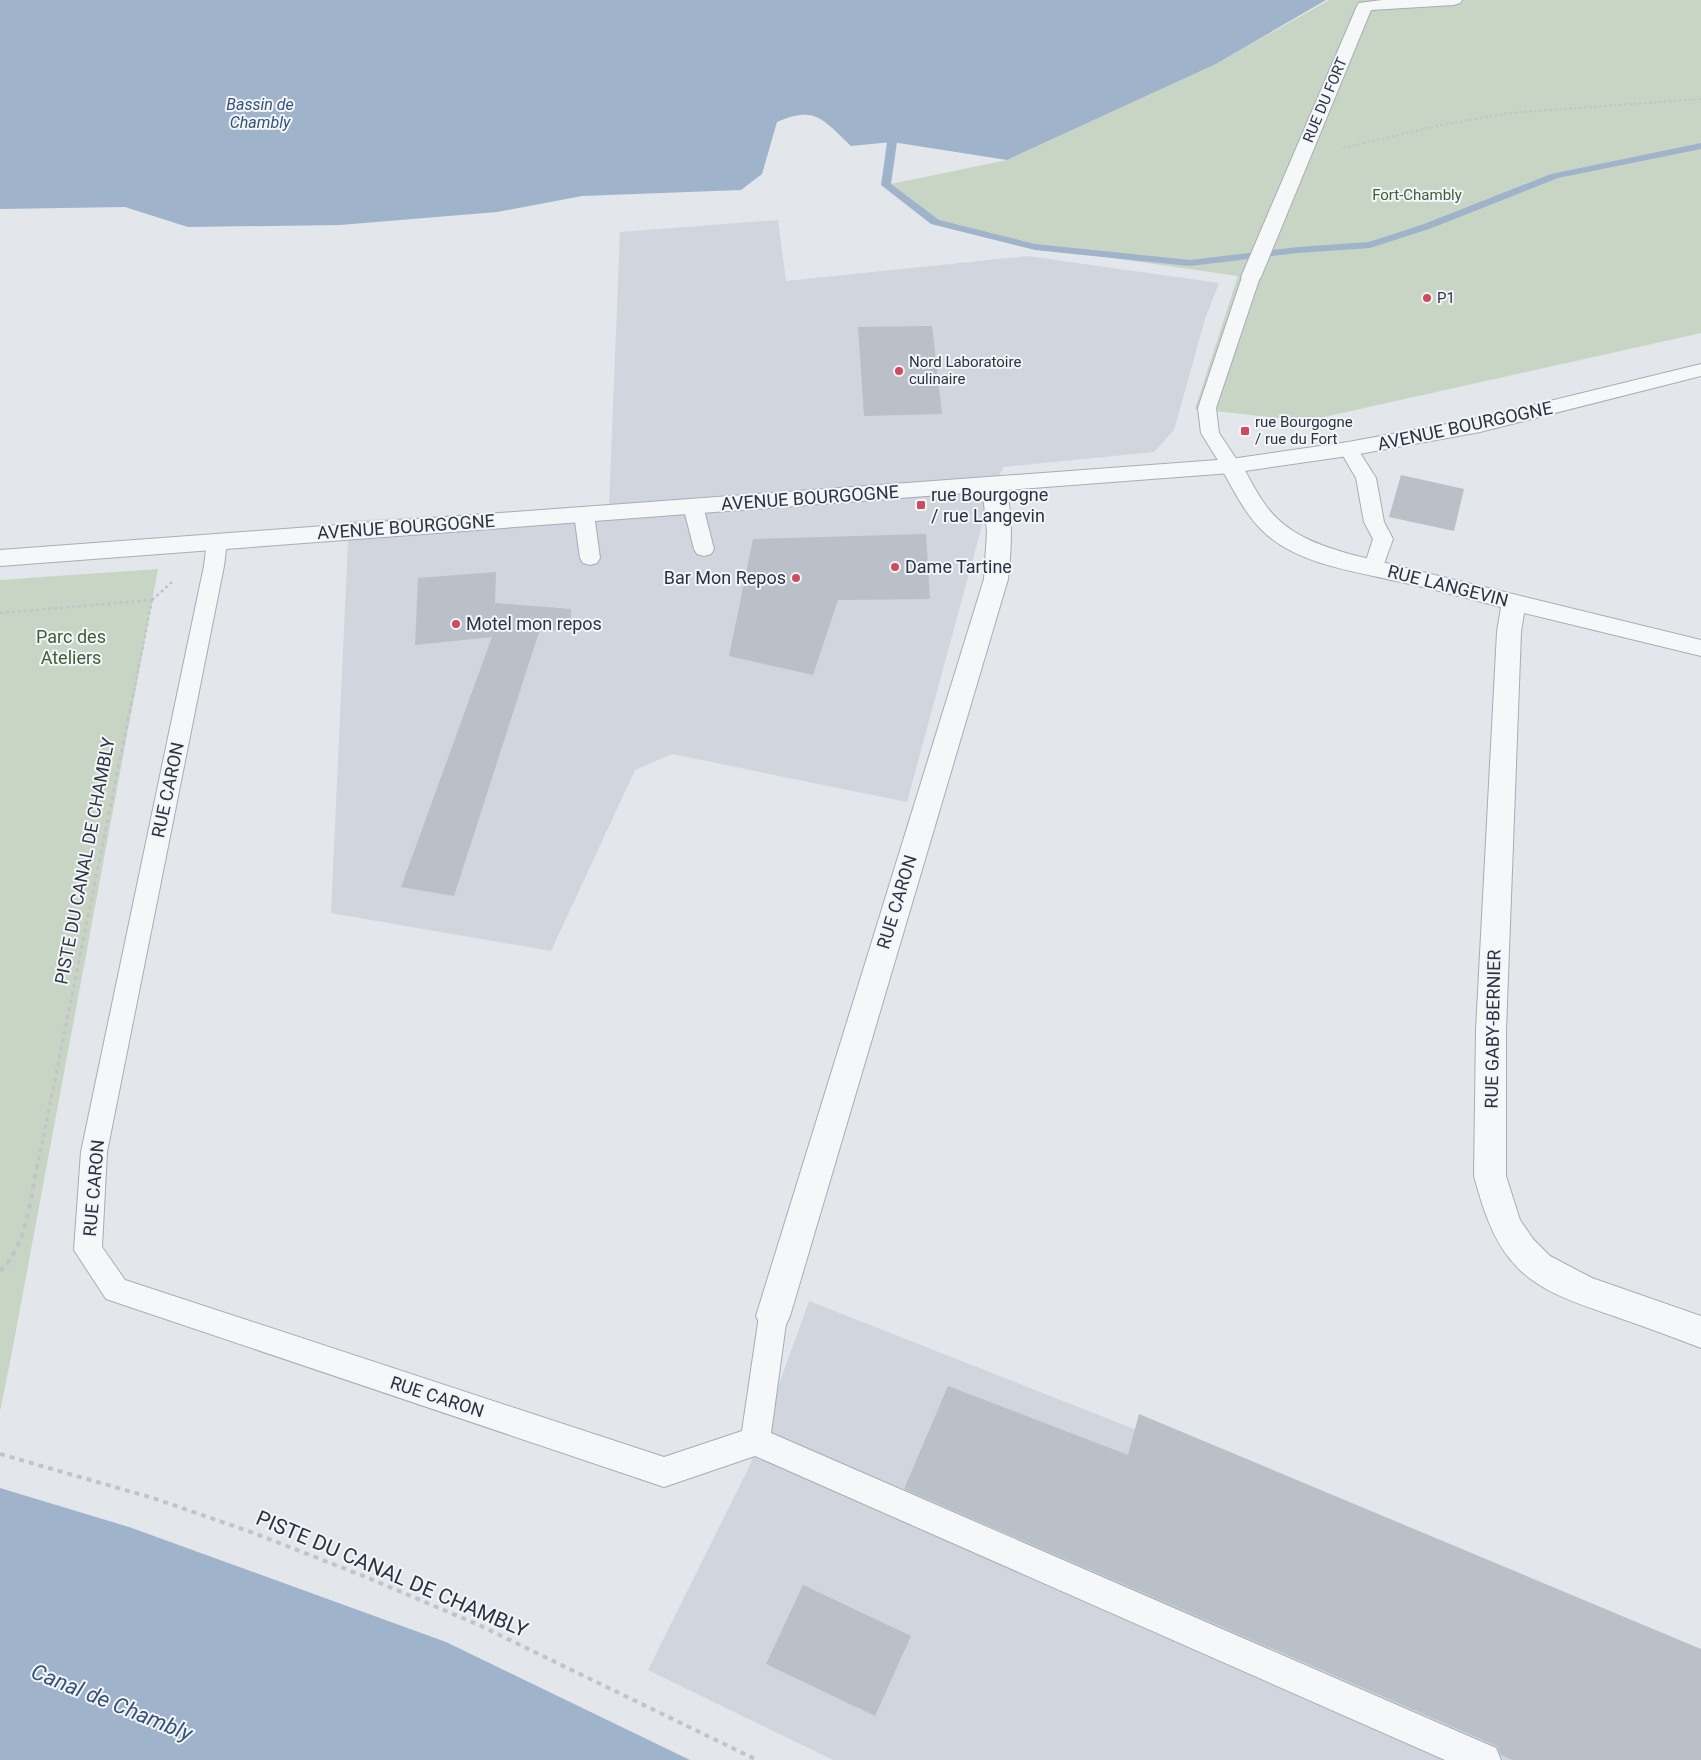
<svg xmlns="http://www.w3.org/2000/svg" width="1701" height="1760" font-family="Roboto,sans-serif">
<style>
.built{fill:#d1d5dd}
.green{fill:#c9d5c4}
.water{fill:#9fb4ca}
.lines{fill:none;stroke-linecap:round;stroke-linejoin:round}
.stream{fill:#9fb4ca;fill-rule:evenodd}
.building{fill:#bac0c8}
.service-casing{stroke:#a8adb5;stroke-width:2}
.pedestrian-casing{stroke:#a8adb5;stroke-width:2}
.minor-casing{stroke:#a8adb5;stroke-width:2}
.tertiary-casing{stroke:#a8adb5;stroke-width:2}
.path-far3{stroke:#c1c4ca;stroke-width:2;stroke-dasharray:2.5 2.5;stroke-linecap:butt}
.path-far2{stroke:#c1c4ca;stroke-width:2.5;stroke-dasharray:3 3;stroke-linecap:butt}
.path-far1{stroke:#c1c4ca;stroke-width:3;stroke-dasharray:4 4;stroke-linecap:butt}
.path{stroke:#c1c4ca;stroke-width:4;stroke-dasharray:5 5;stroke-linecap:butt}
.service{fill:#f6f7f9;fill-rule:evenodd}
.pedestrian{fill:#f6f7f9;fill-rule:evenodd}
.minor{fill:#f6f7f9;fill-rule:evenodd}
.tertiary{fill:#f6f7f9;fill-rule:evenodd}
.poi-dot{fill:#ce4b5f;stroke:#f3f5f8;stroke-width:2}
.labels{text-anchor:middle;stroke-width:4;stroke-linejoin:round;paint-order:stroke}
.far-street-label{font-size:15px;fill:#2b3443;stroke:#f3f5f8}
.far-park-label{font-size:15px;fill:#405f38;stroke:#f3f5f8}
.far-poi-label{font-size:15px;fill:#2b3443;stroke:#f3f5f8;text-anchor:start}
.far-water-label{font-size:16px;font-style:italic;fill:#355377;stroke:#f3f5f8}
.street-label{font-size:18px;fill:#2b3443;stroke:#f3f5f8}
.poi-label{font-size:18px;fill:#2b3443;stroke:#f3f5f8;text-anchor:start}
.park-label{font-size:18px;fill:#405f38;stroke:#f3f5f8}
.near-street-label{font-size:21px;fill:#2b3443;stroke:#f3f5f8}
.near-water-label{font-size:22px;font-style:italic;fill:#355377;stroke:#f3f5f8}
</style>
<rect width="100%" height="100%" fill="#e3e6eb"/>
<g class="built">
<polygon points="778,220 786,281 1027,256 1219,283 1205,319 1174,430 1154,452 1004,467 993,485 907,802 672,754 635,770 551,951 331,913 349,521 609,506 620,232"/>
<polygon points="809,1301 1701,1652 1701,1760 833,1760 648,1670 750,1465"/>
</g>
<g class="green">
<polygon points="1329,0 1701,0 1701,333 1306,421 1195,409 1238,276 1035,247 935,222 886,185 1007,160 1216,64"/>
<polygon points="158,569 11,1357 0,1411 0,580"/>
</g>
<g class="water">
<path d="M0,0h1326l-110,64 -209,96 -115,-18 -41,4c-28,-26 -35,-41 -74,-24l-15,52 -21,16 -159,6 -85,16 -157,13 -152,2 -63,-20 -125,2z"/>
<polygon points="0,1488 129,1527 446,1642 690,1760 0,1760"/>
</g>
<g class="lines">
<polygon class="stream" points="892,139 897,142 891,184 939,220 1035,244 1190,260 1298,247 1369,242 1424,224 1551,174 1701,143 1701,149 1558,178 1432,228 1370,248 1298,253 1190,266 1035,250 931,224 881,185 887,142"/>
</g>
<g class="building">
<polygon points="932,326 942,414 864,416 858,327"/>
<polygon points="1401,475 1464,489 1454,531 1389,517"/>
<polygon points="926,534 930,599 838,600 813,675 729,656 753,539"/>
<polygon points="496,572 495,603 571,609 571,629 539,632 454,896 401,887 492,637 415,645 418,578"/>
<polygon points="948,1386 1128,1455 1139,1414 1701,1649 1701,1760 1512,1760 1501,1755 1497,1746 904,1489"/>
<polygon points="803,1585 911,1636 875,1716 766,1664"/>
</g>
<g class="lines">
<g class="service-casing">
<g id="service">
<polygon points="1251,272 1257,273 1260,277 1216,408 1219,433 1241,466 1238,470 1231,472 1224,470 1201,433 1198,408 1242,277 1245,273"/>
<polygon points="1348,443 1355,445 1376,478 1384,522 1393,539 1381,572 1374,574 1367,572 1364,567 1373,539 1364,522 1356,478 1339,449 1341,445"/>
<polygon points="693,500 700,502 703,506 714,549 711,554 704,556 697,554 694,549 683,506 686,502"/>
<polygon points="584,508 591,510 594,514 600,558 597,563 590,565 583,563 580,558 574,514 577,510"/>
<polygon points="217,534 224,536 227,541 224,566 107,1152 102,1247 125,1280 664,1457 742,1431 759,1316 763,1307 773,1303 783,1307 787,1316 771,1433 1496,1748 1501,1760 1445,1760 755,1456 664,1487 106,1299 74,1250 81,1152 204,566 207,541 210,536"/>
</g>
</g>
<g class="pedestrian-casing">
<polygon id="pedestrian" points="1382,0 1462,0 1460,3 1454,5 1371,10 1261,277 1258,281 1251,283 1244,281 1241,277 1357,6 1359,3"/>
</g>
<g class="minor-casing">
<g id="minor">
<path d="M1231,459l8,2c10,15 17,32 28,46 20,27 51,38 82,47l352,86v16l-177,-43 -3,19 -15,398v146l14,44 13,19 17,17 42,22 109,38v32c-26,-10 -52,-20 -79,-29 -38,-14 -86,-26 -112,-60 -19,-23 -28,-54 -36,-83l2,-146 21,-398 4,-25c-32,-8 -63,-17 -96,-24 -45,-11 -102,-17 -138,-48 -21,-18 -34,-46 -47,-69l3,-5z"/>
<path d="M993,478l8,2c14,21 10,74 7,99l-218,737 -5,11 -12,4 -12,-4 -5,-11 228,-737 3,-47 -5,-47 3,-5z"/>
</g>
</g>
<g class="tertiary-casing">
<polygon id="tertiary" points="1701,364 1701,376 1480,432 1348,456 1231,473 0,566 0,550 1231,459 1348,442 1480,418"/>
</g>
<polyline class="path-far3" points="1343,148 1441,125 1509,113 1701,99"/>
<g class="path-far2">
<polyline points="152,600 172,582"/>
<polyline points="0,613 152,600"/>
<polyline points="134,691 152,600"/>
</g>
<polyline class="path-far1" points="37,1168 134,690"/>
<g class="path">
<path d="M0,1271c27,-25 30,-70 37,-105"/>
<polyline points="0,1454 153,1498 251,1532 366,1577 479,1625 757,1760"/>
</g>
<use href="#service" class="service"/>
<use href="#pedestrian" class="pedestrian"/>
<use href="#minor" class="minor"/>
<use href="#tertiary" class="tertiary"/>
</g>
<g class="poi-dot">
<circle cx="1427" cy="298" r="5"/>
<circle cx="899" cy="371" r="5"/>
<rect x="1240" y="426" width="10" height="10" rx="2.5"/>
<rect x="916" y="500" width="10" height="10" rx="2.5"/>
<circle cx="895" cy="567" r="5"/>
<circle cx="796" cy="578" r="5"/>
<circle cx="456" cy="624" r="5"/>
</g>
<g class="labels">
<g class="far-street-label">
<text transform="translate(1325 100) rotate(-67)" y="5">RUE DU FORT</text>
</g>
<g class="far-park-label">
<text x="1417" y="200">Fort-Chambly</text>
</g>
<g class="far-poi-label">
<text x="1437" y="303">P1</text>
<text x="909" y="367">Nord Laboratoire<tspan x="909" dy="17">culinaire</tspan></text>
<text x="1255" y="427">rue Bourgogne<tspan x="1255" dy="17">/ rue du Fort</tspan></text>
</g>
<g class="far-water-label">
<text x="260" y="110">Bassin de<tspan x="260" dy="18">Chambly</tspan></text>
</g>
<g class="street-label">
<text transform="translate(1465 426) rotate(-12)" y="6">AVENUE BOURGOGNE</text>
<text transform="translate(810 498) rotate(-4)" y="6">AVENUE BOURGOGNE</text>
<text transform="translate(406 527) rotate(-4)" y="6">AVENUE BOURGOGNE</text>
<text transform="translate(1448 586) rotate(14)" y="6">RUE LANGEVIN</text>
<text transform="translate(168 790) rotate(-78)" y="6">RUE CARON</text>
<text transform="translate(85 861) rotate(-79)" y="6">PISTE DU CANAL DE CHAMBLY</text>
<text transform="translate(897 902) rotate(-73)" y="6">RUE CARON</text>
<text transform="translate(1493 1029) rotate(-89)" y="6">RUE GABY-BERNIER</text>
<text transform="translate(94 1188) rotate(-85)" y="6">RUE CARON</text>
<text transform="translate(437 1397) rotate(18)" y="6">RUE CARON</text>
</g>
<g class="poi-label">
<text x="931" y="501">rue Bourgogne<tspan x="931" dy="21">/ rue Langevin</tspan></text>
<text x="905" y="573">Dame Tartine</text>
<text x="786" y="584" text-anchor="end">Bar Mon Repos</text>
<text x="466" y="630">Motel mon repos</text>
</g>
<g class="park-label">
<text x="71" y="643">Parc des<tspan x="71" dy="21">Ateliers</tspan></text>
</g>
<g class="near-street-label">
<text transform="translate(392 1574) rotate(23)" y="7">PISTE DU CANAL DE CHAMBLY</text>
</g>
<g class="near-water-label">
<text transform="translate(112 1702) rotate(22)" y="8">Canal de Chambly</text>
</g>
</g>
</svg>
